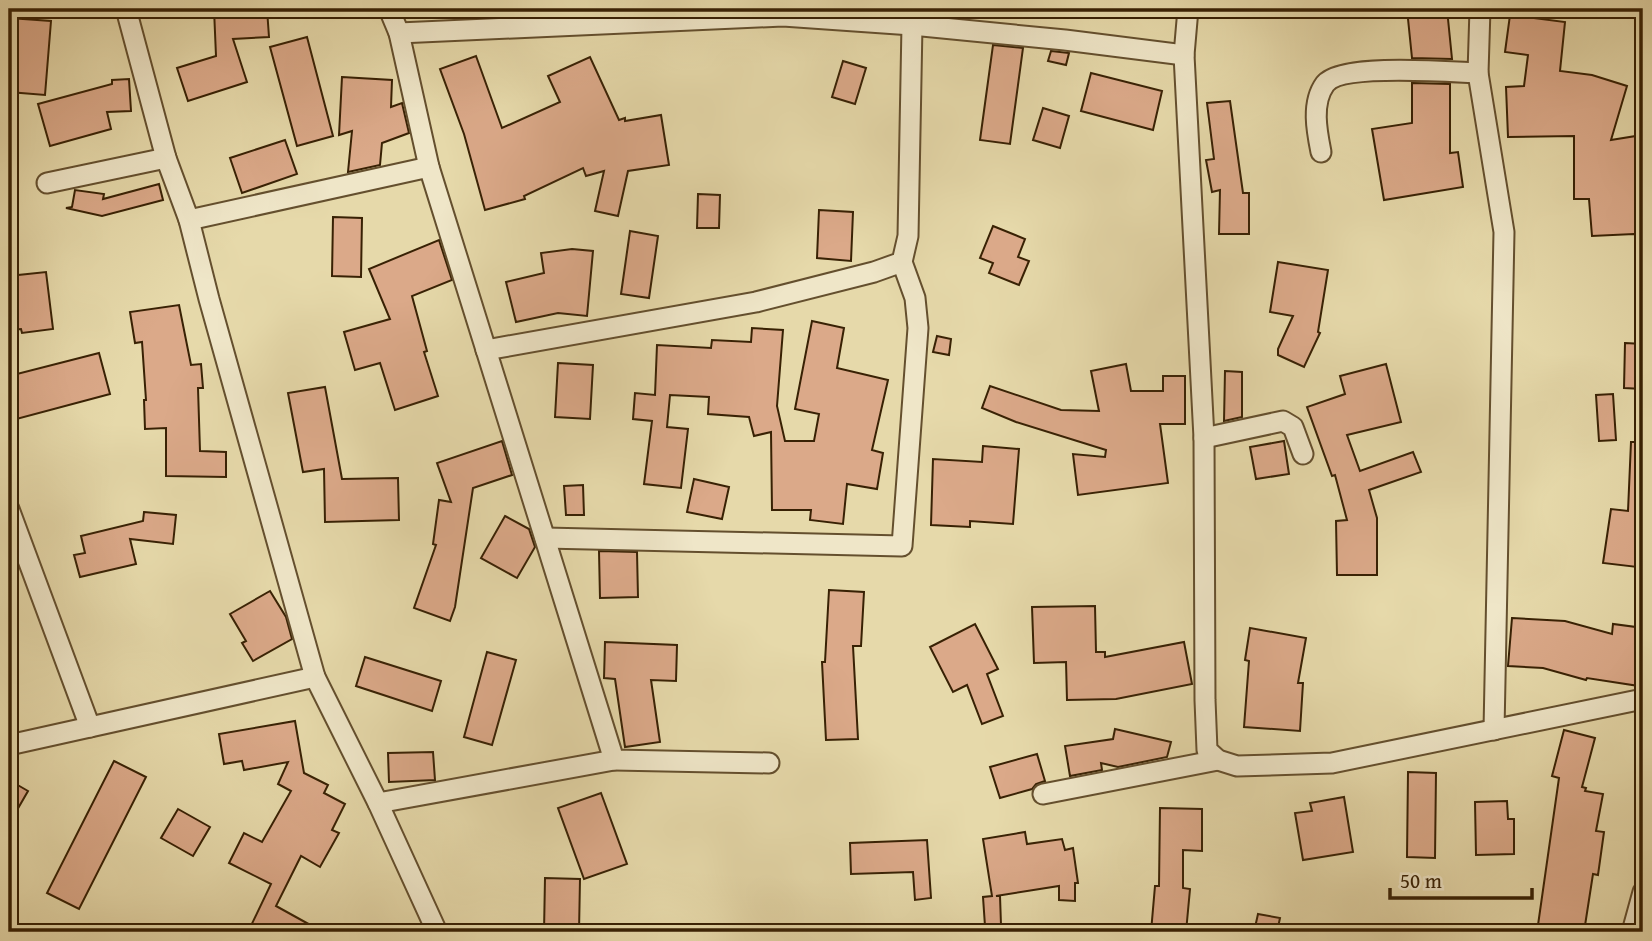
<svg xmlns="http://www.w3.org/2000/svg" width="1652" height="941" font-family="'Gentium Book Plus',serif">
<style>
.building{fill:#dba989;stroke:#382104;stroke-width:2}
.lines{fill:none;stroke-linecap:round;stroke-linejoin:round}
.minor-casing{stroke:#644f2e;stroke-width:23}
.minor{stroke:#efe6c8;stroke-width:19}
</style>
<rect width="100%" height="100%" fill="#e6d9aa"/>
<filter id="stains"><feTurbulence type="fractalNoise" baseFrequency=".00286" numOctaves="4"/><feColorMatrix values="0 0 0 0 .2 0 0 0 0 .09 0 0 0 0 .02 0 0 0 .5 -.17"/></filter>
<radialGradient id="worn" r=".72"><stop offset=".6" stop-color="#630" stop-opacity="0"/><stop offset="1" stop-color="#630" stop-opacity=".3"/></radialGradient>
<g class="building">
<polygon points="214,9 267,9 269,37 233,39 247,82 188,101 177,68 216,56"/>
<polygon points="1407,9 1447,9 1452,59 1412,58"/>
<polygon points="1510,15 1565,22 1560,71 1592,75 1627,86 1611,140 1636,136 1643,176 1643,235 1634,234 1592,236 1589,199 1574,199 1574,136 1508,137 1506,87 1524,86 1528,55 1505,52"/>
<polygon points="9,18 51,21 45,95 9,92"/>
<polygon points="307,37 333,136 297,146 270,47"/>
<polygon points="993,45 1023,48 1010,144 980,140"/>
<polygon points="1051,51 1069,53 1066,65 1048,61"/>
<polygon points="476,56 502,128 560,102 548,76 590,57 619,120 625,118 625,121 661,115 669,165 628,171 618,216 595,211 604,171 586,176 583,168 524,196 525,199 485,210 464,134 440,69"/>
<polygon points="843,61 866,68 855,104 832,97"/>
<polygon points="1091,73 1162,91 1153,130 1081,111"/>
<polygon points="342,77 392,80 391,107 402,103 409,133 382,143 380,165 348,172 352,131 339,135"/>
<polygon points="129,79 131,111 107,112 111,129 50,146 38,104 112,84 112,80"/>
<polygon points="1412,83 1450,84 1450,153 1458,152 1463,187 1384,200 1372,129 1412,123"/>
<polygon points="1230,101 1243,193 1249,193 1249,234 1219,234 1220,190 1212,192 1206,160 1214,159 1207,103"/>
<polygon points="1043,108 1069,116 1060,148 1033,140"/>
<polygon points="285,140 297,174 242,193 230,158"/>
<polygon points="159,184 163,200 102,216 66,208 72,207 75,190 104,194 103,199"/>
<polygon points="698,194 720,195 719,228 697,228"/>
<polygon points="819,210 853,212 851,261 817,258"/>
<polygon points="333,217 362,218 361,277 332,276"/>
<polygon points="993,226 1025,239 1018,257 1029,261 1019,285 989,273 993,263 980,258"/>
<polygon points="630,231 658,236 649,298 621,294"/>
<polygon points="439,240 452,280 412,296 427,351 424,352 438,396 395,410 380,363 355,370 344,332 390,319 369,269"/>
<polygon points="572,249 593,251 587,316 558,313 516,322 506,282 544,273 541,253"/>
<polygon points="1278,262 1328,270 1318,332 1320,333 1304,367 1278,355 1278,349 1293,316 1270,312"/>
<polygon points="46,272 53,329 22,333 21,329 9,330 9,276"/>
<polygon points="179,305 191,365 201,364 203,388 198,388 200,451 226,452 226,477 166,476 166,428 145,429 144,400 146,400 142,342 135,343 130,312"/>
<polygon points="812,321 844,328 837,368 888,380 872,450 883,453 877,489 847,484 843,524 810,520 811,510 772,510 771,432 754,436 749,417 708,414 709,397 670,395 667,427 688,429 681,488 644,484 652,421 633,419 635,393 655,395 657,345 711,348 712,340 751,342 752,328 783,330 777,406 785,441 814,441 819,414 795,409"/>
<polygon points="937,336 951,339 949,355 933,352"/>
<polygon points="1625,343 1643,344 1643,389 1624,388"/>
<polygon points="99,353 110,394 9,421 9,376"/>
<polygon points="558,363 593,365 590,419 555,417"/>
<polygon points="1126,364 1131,391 1163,391 1163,376 1185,376 1185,424 1160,424 1168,483 1078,495 1073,454 1105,457 1106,450 1016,422 982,408 990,386 1061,410 1099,411 1091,371"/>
<polygon points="1386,364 1401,422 1347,435 1360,471 1413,452 1421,472 1369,490 1377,518 1377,575 1337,575 1336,521 1347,520 1335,475 1332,476 1307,407 1345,394 1340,376"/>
<polygon points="1225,371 1242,372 1242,417 1224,421"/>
<polygon points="325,387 342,479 398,478 399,520 325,522 324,469 303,472 288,393"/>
<polygon points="1613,394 1616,440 1599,441 1596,395"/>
<polygon points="502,441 512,475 473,488 455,607 450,621 414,608 436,545 433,544 439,500 451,502 437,463"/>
<polygon points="1284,441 1289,474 1256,479 1250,447"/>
<polygon points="1631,442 1643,442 1643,522 1637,567 1603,563 1611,509 1628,511"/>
<polygon points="983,446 1019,449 1013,524 970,521 970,527 931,525 933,459 982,462"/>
<polygon points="694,479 729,487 722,519 687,512"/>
<polygon points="583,485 584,515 566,515 564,486"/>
<polygon points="144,512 176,515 173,544 130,539 136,564 80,577 74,555 85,553 81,536 143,521"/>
<polygon points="505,516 529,529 535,547 517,578 481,558"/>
<polygon points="599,551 637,552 638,597 600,598"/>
<polygon points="829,590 864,592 861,646 853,646 858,739 826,740 822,662 825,662"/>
<polygon points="270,591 286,617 292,639 253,661 242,643 246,641 230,614"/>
<polygon points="1095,606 1096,652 1105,652 1105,657 1184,642 1192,684 1116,699 1067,700 1066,662 1034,663 1032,607"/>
<polygon points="1512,618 1565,621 1612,634 1613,624 1643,628 1643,658 1639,686 1587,678 1586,680 1543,668 1508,666"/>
<polygon points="975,624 998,669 987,674 1003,716 982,724 967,685 953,692 930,647"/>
<polygon points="1250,628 1306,638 1298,683 1303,683 1300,731 1244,727 1249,661 1245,660"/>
<polygon points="605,642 677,645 676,681 651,680 660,742 625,747 615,679 604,678"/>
<polygon points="487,652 516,660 492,745 464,737"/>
<polygon points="365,657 441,681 432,711 356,686"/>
<polygon points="295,721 304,773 328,785 324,793 345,804 332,830 339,833 320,867 301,856 276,906 323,932 248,932 271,884 229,863 244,833 262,842 291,791 278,784 288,762 244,770 242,761 224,764 219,734"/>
<polygon points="1115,729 1171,742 1167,757 1118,767 1101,763 1102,770 1070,776 1065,746 1113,739"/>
<polygon points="1564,730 1595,738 1582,787 1586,788 1585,791 1603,794 1596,831 1604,832 1598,875 1593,874 1584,932 1538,925 1559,778 1552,776"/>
<polygon points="433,752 435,780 389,782 388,753"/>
<polygon points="1037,754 1045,781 1036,784 1032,789 1000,798 990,767"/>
<polygon points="114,761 146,777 79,909 47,893"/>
<polygon points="1408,772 1436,773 1435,858 1407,857"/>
<polygon points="9,780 28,791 9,824"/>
<polygon points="601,793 627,864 584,879 558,808"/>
<polygon points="1344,797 1353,852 1303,860 1295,813 1312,811 1310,803"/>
<polygon points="1507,801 1508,819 1514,819 1514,854 1476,855 1475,802"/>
<polygon points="1160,808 1202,809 1202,851 1183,850 1183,888 1190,889 1186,932 1151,932 1155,886 1159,886"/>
<polygon points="178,809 210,827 193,856 161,838"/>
<polygon points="1025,832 1027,844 1062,839 1065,850 1073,848 1078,883 1075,883 1075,901 1059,900 1059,886 996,896 1000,896 1001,925 985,926 983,897 992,896 983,839"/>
<polygon points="927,840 931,898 915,900 913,872 851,874 850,843"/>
<polygon points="545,878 580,879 579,932 544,932"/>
<polygon points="1258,914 1280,918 1277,932 1254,932"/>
</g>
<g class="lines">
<g class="minor-casing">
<g id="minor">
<polyline points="126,9 166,158 189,220 209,299 315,677 378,803 437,932"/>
<polyline points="389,9 399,33 429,167 614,760 769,763"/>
<polyline points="1188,9 1184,55 1204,438 1205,700 1207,750 1218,760 1237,766 1332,763 1643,699"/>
<polyline points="1480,9 1478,73 1504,232 1494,730"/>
<polyline points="399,33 783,16 912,25 1065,40 1184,55"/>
<path d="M1321,152c-4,-20 -10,-49 4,-68 16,-21 125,-12 153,-11"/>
<polyline points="47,183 166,158"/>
<polyline points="189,220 429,167"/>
<polyline points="486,350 756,302 874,272 902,262 908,236 912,25"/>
<polyline points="1204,438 1283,421 1293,427 1303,454"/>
<polyline points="9,509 90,727"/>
<polyline points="545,538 902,546 918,328 915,298 902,262"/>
<polyline points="9,745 315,677"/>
<polyline points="1043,794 1218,760"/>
<polyline points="378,803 614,760"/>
<polyline points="1632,932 1643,892"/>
</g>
</g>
<use href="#minor" class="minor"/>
</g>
<rect width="1652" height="941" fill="none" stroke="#e6d9aa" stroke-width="35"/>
<rect x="10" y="10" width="1631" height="920" fill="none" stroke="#382104" stroke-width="3.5"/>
<rect x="18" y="18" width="1617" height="906" fill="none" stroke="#382104" stroke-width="2"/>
<path d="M1390 888v10h142v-10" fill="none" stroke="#382104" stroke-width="3.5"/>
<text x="1400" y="888" font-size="21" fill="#382104" stroke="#efe6c8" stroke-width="5" paint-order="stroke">50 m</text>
<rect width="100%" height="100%" filter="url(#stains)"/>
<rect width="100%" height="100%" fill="url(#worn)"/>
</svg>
